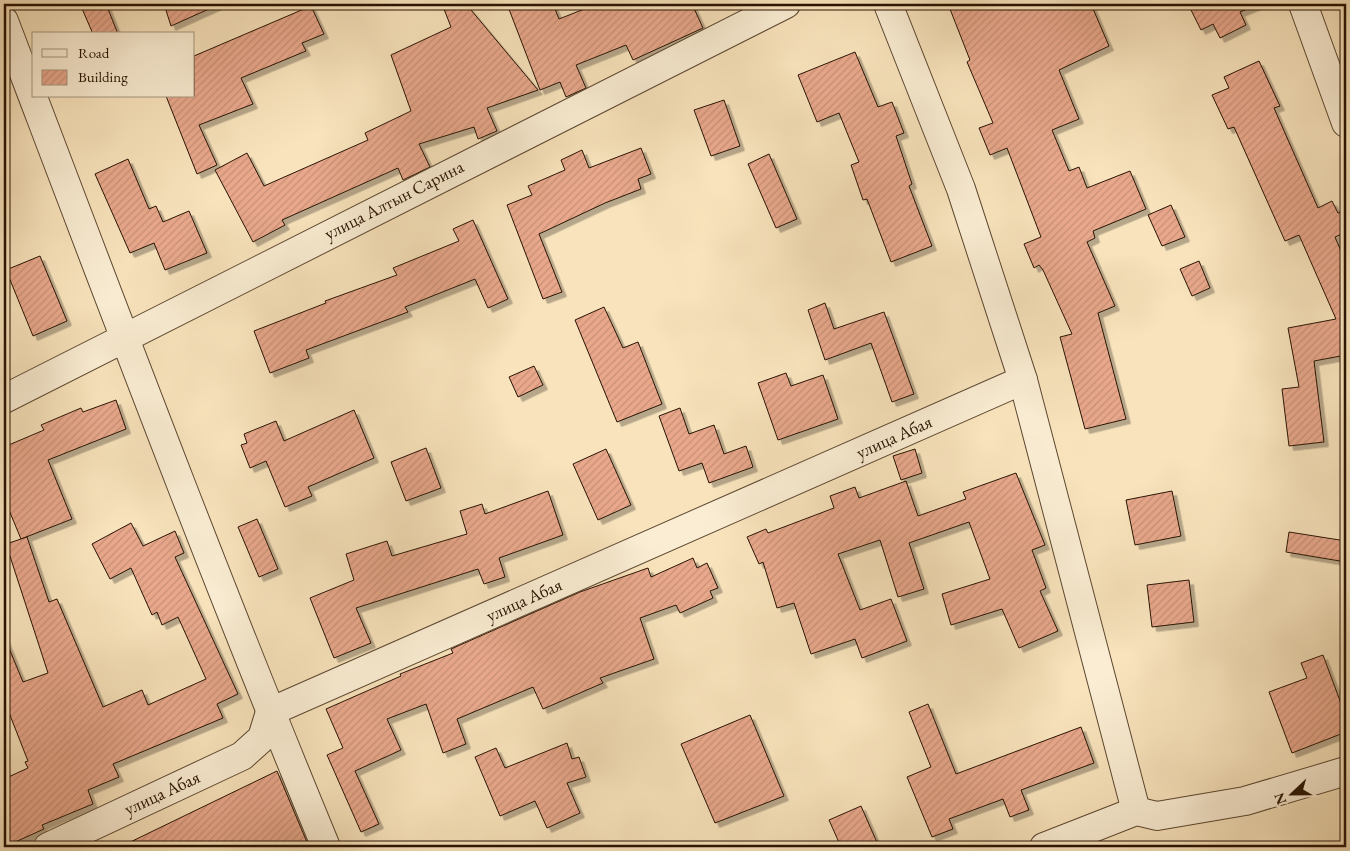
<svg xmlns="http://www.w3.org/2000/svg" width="1350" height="851" font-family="'EB Garamond',serif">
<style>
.building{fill:url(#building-hatch);stroke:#281302;filter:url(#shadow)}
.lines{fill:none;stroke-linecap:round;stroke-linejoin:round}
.minor-casing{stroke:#5c4730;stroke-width:30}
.minor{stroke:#faedd3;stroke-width:28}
.labels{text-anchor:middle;stroke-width:4;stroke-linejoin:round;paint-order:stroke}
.street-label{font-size:18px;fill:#281302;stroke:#faedd3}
</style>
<defs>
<pattern id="building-hatch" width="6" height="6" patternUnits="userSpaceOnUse" patternTransform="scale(1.25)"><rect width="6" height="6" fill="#e9a88c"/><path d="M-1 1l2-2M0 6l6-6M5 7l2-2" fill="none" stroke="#c89077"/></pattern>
<filter id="shadow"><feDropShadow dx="4.5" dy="4.5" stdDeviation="0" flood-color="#0004"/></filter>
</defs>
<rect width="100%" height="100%" fill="#f8e3bc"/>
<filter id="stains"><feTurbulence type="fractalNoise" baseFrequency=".004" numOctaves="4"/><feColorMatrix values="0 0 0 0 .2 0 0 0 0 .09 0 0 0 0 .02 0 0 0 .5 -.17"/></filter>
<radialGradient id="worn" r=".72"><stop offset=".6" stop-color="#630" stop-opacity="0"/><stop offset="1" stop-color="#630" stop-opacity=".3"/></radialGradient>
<g class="building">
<polygon points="80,4 106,4 118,34 93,34"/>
<polygon points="164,4 220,4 171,26"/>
<polygon points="442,4 466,4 538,90 487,108 497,131 478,139 474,127 419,144 430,167 403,180 398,168 282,220 285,225 253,242 215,170 247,153 264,186 368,140 365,133 411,111 391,55 451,27"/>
<polygon points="507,4 553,4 559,19 597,4 692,4 703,28 633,60 626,45 576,65 586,88 566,97 560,82 540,90"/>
<polygon points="948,4 1091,4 1109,46 1059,70 1079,119 1052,130 1069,171 1079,167 1087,188 1130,171 1146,209 1093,231 1095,238 1087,242 1115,306 1098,313 1126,419 1085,429 1060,337 1072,334 1043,270 1039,265 1034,268 1024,244 1041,237 1007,148 990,155 979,128 993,123 967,62 970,60"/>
<polygon points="1188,4 1259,4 1240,12 1246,25 1220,38 1213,24 1201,30"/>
<polygon points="311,6 324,34 302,43 306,51 241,78 253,104 199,125 217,165 197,174 166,96 194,96 194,56"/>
<polygon points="855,52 878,107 892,102 904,133 896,136 912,184 909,186 932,246 891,262 867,199 863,200 851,165 859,162 839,113 817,122 798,75"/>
<polygon points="1259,61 1280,106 1274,108 1318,208 1332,201 1338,213 1346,210 1346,232 1335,237 1346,263 1346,355 1314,361 1324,442 1289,446 1282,389 1299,387 1288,328 1336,319 1299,235 1285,241 1234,127 1228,129 1212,95 1229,88 1224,77"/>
<polygon points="724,100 740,146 711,156 694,110"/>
<polygon points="641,148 651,174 638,179 641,189 605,203 539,234 562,292 543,299 507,205 532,195 528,186 565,170 561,160 582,150 589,168"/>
<polygon points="769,154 797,219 776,228 748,164"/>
<polygon points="128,159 149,209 156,206 163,222 189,211 207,253 165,270 154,243 130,253 95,174"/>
<polygon points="1171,205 1185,237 1162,246 1148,215"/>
<polygon points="473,220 508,299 488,308 475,279 405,307 408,312 306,350 309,358 270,373 254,331 326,303 325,301 397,275 393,268 459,241 453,229"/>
<polygon points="40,256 67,321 33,336 6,270"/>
<polygon points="1199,261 1210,288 1192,296 1180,269"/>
<polygon points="825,303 834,329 884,312 914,394 892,402 871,343 825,360 808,310"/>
<polygon points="604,307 623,348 638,342 662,404 617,422 575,320"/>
<polygon points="534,366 543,385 518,397 509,377"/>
<polygon points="786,373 791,386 823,375 838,419 778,440 758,383"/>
<polygon points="116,400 126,429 48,460 72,519 21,539 4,498 4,447 44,430 41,425 81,408 83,412"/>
<polygon points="680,408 689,434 714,425 724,454 746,446 753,467 709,483 702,463 679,471 659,416"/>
<polygon points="354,410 374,458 308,487 312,496 285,507 266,461 250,468 241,445 247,443 244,434 276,421 284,441"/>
<polygon points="426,448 441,488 406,501 391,462"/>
<polygon points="606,449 631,505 598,520 573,464"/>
<polygon points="915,449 922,473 901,480 893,456"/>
<polygon points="1016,473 1045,545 1032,550 1046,588 1040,591 1058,631 1019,648 1002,609 951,625 942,594 990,579 969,522 909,543 924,589 898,597 880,540 838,554 860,610 891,599 907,641 862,658 855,639 811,654 794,603 777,608 763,562 759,564 747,537 766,529 768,533 834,508 830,496 855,487 859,498 906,481 918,516 966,499 963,492"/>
<polygon points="548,491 563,535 499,558 505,577 484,584 478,569 356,608 371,643 334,658 310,598 354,580 346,554 387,541 392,556 467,534 460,511 482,504 485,514"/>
<polygon points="1172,491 1181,536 1135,545 1126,500"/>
<polygon points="257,519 278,569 259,577 238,527"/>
<polygon points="131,523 143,546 175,531 184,553 175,557 238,694 217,704 223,718 113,764 119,777 88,790 93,804 42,825 44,829 4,847 4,779 28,768 25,762 28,761 4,700 4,636 23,682 48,673 6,544 27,537 49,602 57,599 103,707 142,690 148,705 206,679 178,617 162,625 157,612 152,615 131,568 110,579 92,544"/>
<polygon points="1289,532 1346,541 1346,562 1286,552"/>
<polygon points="693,558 697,568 707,563 718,588 710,591 713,598 680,613 676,605 640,618 654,659 600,678 603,683 543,709 533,687 457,719 466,744 443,753 426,704 387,719 401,750 355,771 379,824 361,832 327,755 343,748 326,709 401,676 400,674 453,653 451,649 580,592 648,568 651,577"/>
<polygon points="1189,580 1194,622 1152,627 1147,585"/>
<polygon points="1323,655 1346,717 1346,732 1292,753 1269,692 1307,678 1301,663"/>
<polygon points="928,704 956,774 1081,727 1094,763 1021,790 1029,810 1010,817 1003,799 949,819 953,829 932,837 907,777 931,767 909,712"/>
<polygon points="750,715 784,796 715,823 681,744"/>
<polygon points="567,743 572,759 579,757 586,777 567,783 580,813 547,828 535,801 500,816 475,757 496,748 505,768"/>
<polygon points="277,771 309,847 120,847"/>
<polygon points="861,806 879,847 841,847 829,820"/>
</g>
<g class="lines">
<g class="minor-casing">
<g id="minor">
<polyline points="888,4 961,189 1023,380 1136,811"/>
<polyline points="1303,4 1346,123"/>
<path d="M4,21c105,276 209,553 322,826"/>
<polyline points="4,399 786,4"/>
<polyline points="48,847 242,756 262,738 270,712 1023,380"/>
<polyline points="1044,847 1136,811 1157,816 1245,801 1346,771"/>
</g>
</g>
<use href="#minor" class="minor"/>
</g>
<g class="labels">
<g class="street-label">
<text transform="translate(394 200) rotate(-27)" y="6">улица Алтын Сарина</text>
<text transform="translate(894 437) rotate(-24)" y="6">улица Абая</text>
<text transform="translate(524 600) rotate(-24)" y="6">улица Абая</text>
<text transform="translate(162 793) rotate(-25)" y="6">улица Абая</text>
</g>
</g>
<rect width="1350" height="851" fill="none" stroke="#f8e3bc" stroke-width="20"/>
<rect x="5" y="5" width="1340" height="841" fill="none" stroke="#281302" stroke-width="2.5"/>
<rect x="10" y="10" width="1330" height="831" fill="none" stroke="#281302"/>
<rect x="32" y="32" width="162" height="65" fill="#faedd3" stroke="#a6967f"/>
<rect x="42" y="49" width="25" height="8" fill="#faedd3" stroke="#a6967f"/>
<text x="78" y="58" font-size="15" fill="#281302">Road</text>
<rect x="42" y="70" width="25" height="15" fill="url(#building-hatch)" stroke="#a6967f"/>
<text x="78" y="82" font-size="15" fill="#281302">Building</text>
<g transform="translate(1292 794) rotate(248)" stroke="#faedd3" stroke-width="4" paint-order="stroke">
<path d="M0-4L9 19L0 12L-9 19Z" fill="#281302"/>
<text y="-8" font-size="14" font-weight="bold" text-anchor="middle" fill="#281302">N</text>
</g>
<rect width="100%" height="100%" filter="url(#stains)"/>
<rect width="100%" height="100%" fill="url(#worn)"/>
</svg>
